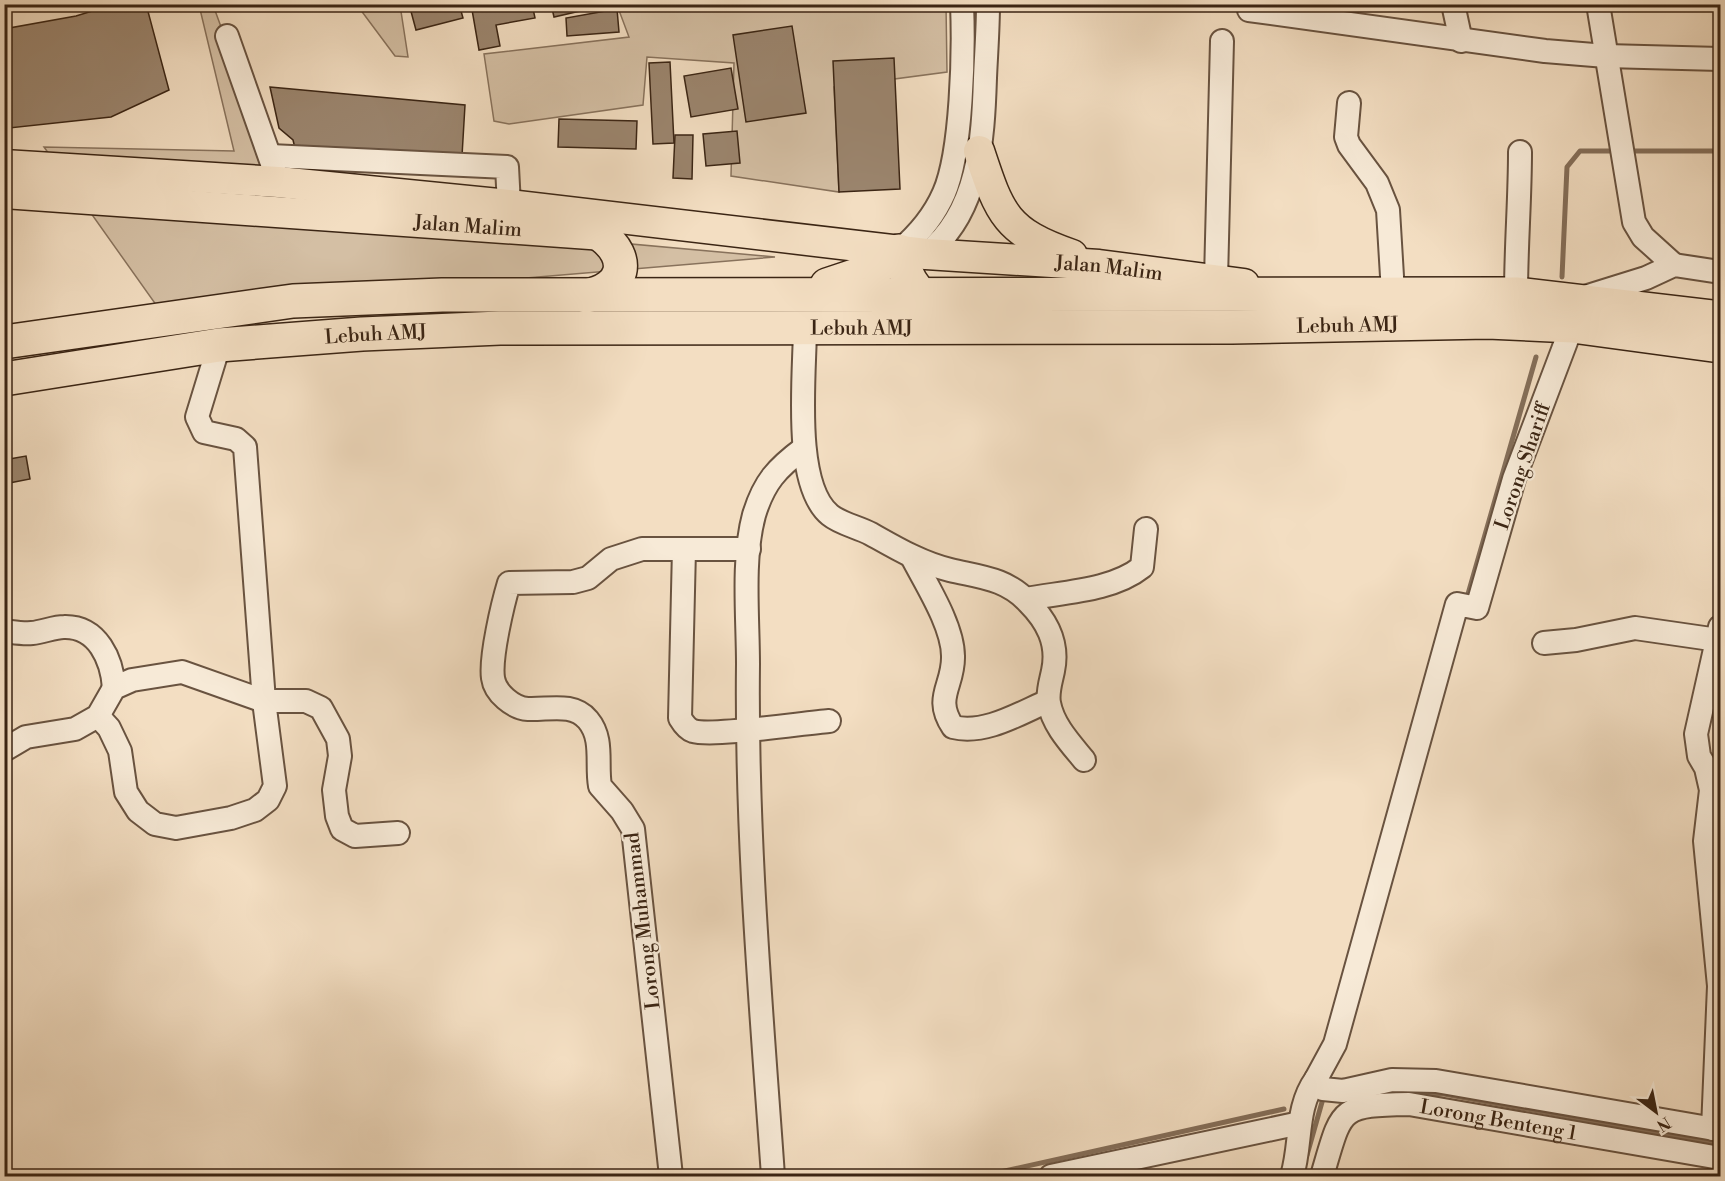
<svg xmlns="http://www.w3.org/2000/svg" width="1725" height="1181" font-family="'Libre Bodoni',serif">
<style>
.green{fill:#d4bfa4;stroke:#88725c;stroke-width:1.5}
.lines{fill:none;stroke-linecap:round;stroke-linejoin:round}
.stream{stroke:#846e59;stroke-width:5}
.building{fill:#9b856e;stroke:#3b2514;stroke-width:1.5}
.minor-casing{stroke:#695340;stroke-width:26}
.major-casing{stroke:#3b2514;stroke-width:33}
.highway-casing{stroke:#3b2514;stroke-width:36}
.minor{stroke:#f7ead7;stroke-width:22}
.major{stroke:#f3dec2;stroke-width:30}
.highway{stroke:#f3dec2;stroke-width:33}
.labels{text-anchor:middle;stroke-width:4.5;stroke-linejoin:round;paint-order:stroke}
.street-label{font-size:20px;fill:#3b2514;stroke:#f7ead7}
</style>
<rect width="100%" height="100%" fill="#f3dec2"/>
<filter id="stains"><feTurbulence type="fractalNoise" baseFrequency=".00333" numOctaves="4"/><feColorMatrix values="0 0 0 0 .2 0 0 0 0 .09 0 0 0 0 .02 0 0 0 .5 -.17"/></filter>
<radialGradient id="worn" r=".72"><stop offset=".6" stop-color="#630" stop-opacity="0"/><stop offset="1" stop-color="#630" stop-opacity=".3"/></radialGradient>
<g class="green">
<polygon points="199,5 213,5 278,182 277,212 775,257 159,309 44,147 234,151"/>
<polygon points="357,5 400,5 408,57 395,56"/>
<polygon points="617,5 946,5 947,72 834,87 839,192 731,176 734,63 647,57 643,105 509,124 494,121 484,54 629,37"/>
</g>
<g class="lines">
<g class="stream">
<polyline points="1629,151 1720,151"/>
<polyline points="1562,277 1567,167 1580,151 1617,151"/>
<polyline points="1466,601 1536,357"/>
<polyline points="1414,1094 1444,1094 1720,1144"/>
<polyline points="1307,1155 1324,1095"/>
<polyline points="982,1176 1284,1109"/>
</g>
</g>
<g class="building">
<polygon points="115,4 146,4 169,90 111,117 9,128 4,97 4,29 76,16"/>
<polygon points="409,4 459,4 463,18 416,30"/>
<polygon points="471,4 532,4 535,18 496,25 500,46 479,50"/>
<polygon points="551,4 601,4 602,6 554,17"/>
<polygon points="617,9 619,32 567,36 566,18"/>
<polygon points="792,26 806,113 746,122 733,35"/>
<polygon points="894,58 900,189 839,192 833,61"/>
<polygon points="670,62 674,143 653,144 649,63"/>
<polygon points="731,68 738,109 691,117 684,76"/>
<polygon points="270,87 465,105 462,156 295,148 293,140 279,128"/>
<polygon points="559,119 637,121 636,149 558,147"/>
<polygon points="737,131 740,163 706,166 703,134"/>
<polygon points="675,135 693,135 692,179 673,178"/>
<polygon points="26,456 30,479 4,484 4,460"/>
<polygon points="4,497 11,528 4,529"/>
</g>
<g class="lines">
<g class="minor-casing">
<g id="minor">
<polyline points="1453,4 1461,41"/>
<polyline points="1598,4 1634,222 1643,237 1674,265"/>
<polyline points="1249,10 1545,51 1606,56 1720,59"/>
<polyline points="227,36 274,169"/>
<polyline points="1349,103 1346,137 1349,145 1377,183 1388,210 1393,293"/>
<polyline points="270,156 507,167 509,205"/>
<path d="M899,251c19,-16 35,-35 45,-58 18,-41 20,-142 18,-189"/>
<path d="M926,254c53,-41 57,-114 59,-176 1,-24 3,-49 3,-74"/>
<polyline points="1216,279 1222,41"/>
<path d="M1516,294c0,-48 4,-95 4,-142"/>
<polyline points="1585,297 1646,278 1674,265 1720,272"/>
<path d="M805,326c0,47 -13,158 25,189 11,9 28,12 41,19 25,14 50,29 79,36 29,7 56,8 78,32 19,19 31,41 25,69 -2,10 -6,21 -4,32 4,22 21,40 35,57"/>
<polyline points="1572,326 1514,479 1477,608 1457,604 1335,1044 1316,1079 1323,1089 1343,1091 1392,1080 1436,1081 1720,1130"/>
<path d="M684,549l-4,169c3,5 7,11 13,13 20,6 110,-8 136,-10"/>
<path d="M912,557c14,27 41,69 41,99 1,30 -20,41 0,71 32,8 67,-14 95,-26"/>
<path d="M1026,599c37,-7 86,-8 116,-32l4,-38"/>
<path d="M4,631c9,1 19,3 28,2 11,-1 22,-6 32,-6 34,-1 48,33 50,61"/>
<polyline points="1544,643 1576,640 1635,628 1718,640"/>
<polyline points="98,716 109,728 120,751 126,792 138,811 155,824 176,828 231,818 255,810 268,800 275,786 264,701 245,447 236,439 204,432 197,417 219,345"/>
<polyline points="4,750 26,737 75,729 98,716 114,688 132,680 182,672 264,701 306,701 321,708 338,739 340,756 334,790 337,816 342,829 355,836 398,833"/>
<polyline points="1713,1129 1719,986 1705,841 1711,790 1706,768 1699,756 1696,734 1720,627"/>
<path d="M671,1176l-38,-347 -11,-18 -22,-25c-4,-22 4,-47 -12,-66 -15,-18 -39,-10 -60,-11 -15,-1 -33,-16 -35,-31 -3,-21 10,-75 16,-95l64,-1 15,-4 23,-19 31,-10h107"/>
<path d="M773,1176c-12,-170 -27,-341 -25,-512 0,-46 -6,-105 6,-149 10,-33 23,-47 50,-67"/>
<polyline points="1051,1176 1300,1123"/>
<path d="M1292,1176c10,-33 3,-68 24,-97"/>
<path id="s1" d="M1322,1176c20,-67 15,-71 87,-72l311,54"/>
</g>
</g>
<g class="major-casing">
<g id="major">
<path d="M979,151c21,64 27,81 93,104"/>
<path id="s2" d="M4,165l274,17 231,23 417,49 173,11 145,19"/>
<path id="s3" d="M4,193l600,42"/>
</g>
</g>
<g class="highway-casing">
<g id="highway">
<path d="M827,285l48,-16 24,-18c5,23 15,40 34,54"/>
<path d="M586,296c39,-7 46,-38 15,-61"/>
<polyline points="4,342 293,301 442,295 1516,294 1720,318"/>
<path id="s4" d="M4,379l215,-34 143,-11 138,-6 732,-1 256,-5 84,4 148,20"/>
</g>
</g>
<use href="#minor" class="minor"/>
<use href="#major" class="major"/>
<use href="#highway" class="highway"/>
</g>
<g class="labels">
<g class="street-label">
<text dy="7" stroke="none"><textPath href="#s3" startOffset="465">Jalan Malim</textPath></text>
<text dy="7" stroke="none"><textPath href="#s2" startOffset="1110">Jalan Malim</textPath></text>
<text dy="7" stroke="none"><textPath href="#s4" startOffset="1347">Lebuh AMJ</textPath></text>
<text dy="7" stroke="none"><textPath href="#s4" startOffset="861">Lebuh AMJ</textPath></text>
<text dy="7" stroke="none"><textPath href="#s4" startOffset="375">Lebuh AMJ</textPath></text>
<text transform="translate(1522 466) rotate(-71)" y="7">Lorong Shariff</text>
<text transform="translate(642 921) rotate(-97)" y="7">Lorong Muhammad</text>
<text dy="7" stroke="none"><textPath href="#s1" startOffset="222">Lorong Benteng 1</textPath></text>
</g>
</g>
<rect width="1725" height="1181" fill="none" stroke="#f3dec2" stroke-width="24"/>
<rect x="6" y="6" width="1713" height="1169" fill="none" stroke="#3b2514" stroke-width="3"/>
<rect x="12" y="12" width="1701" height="1157" fill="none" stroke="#3b2514" stroke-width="1.5"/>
<g transform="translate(1656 1112) rotate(148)" stroke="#f7ead7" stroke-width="4.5" paint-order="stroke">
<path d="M0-4.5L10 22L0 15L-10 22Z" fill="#3b2514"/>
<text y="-9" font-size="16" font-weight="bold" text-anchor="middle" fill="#3b2514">N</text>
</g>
<rect width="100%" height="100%" filter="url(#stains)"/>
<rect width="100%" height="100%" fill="url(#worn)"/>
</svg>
